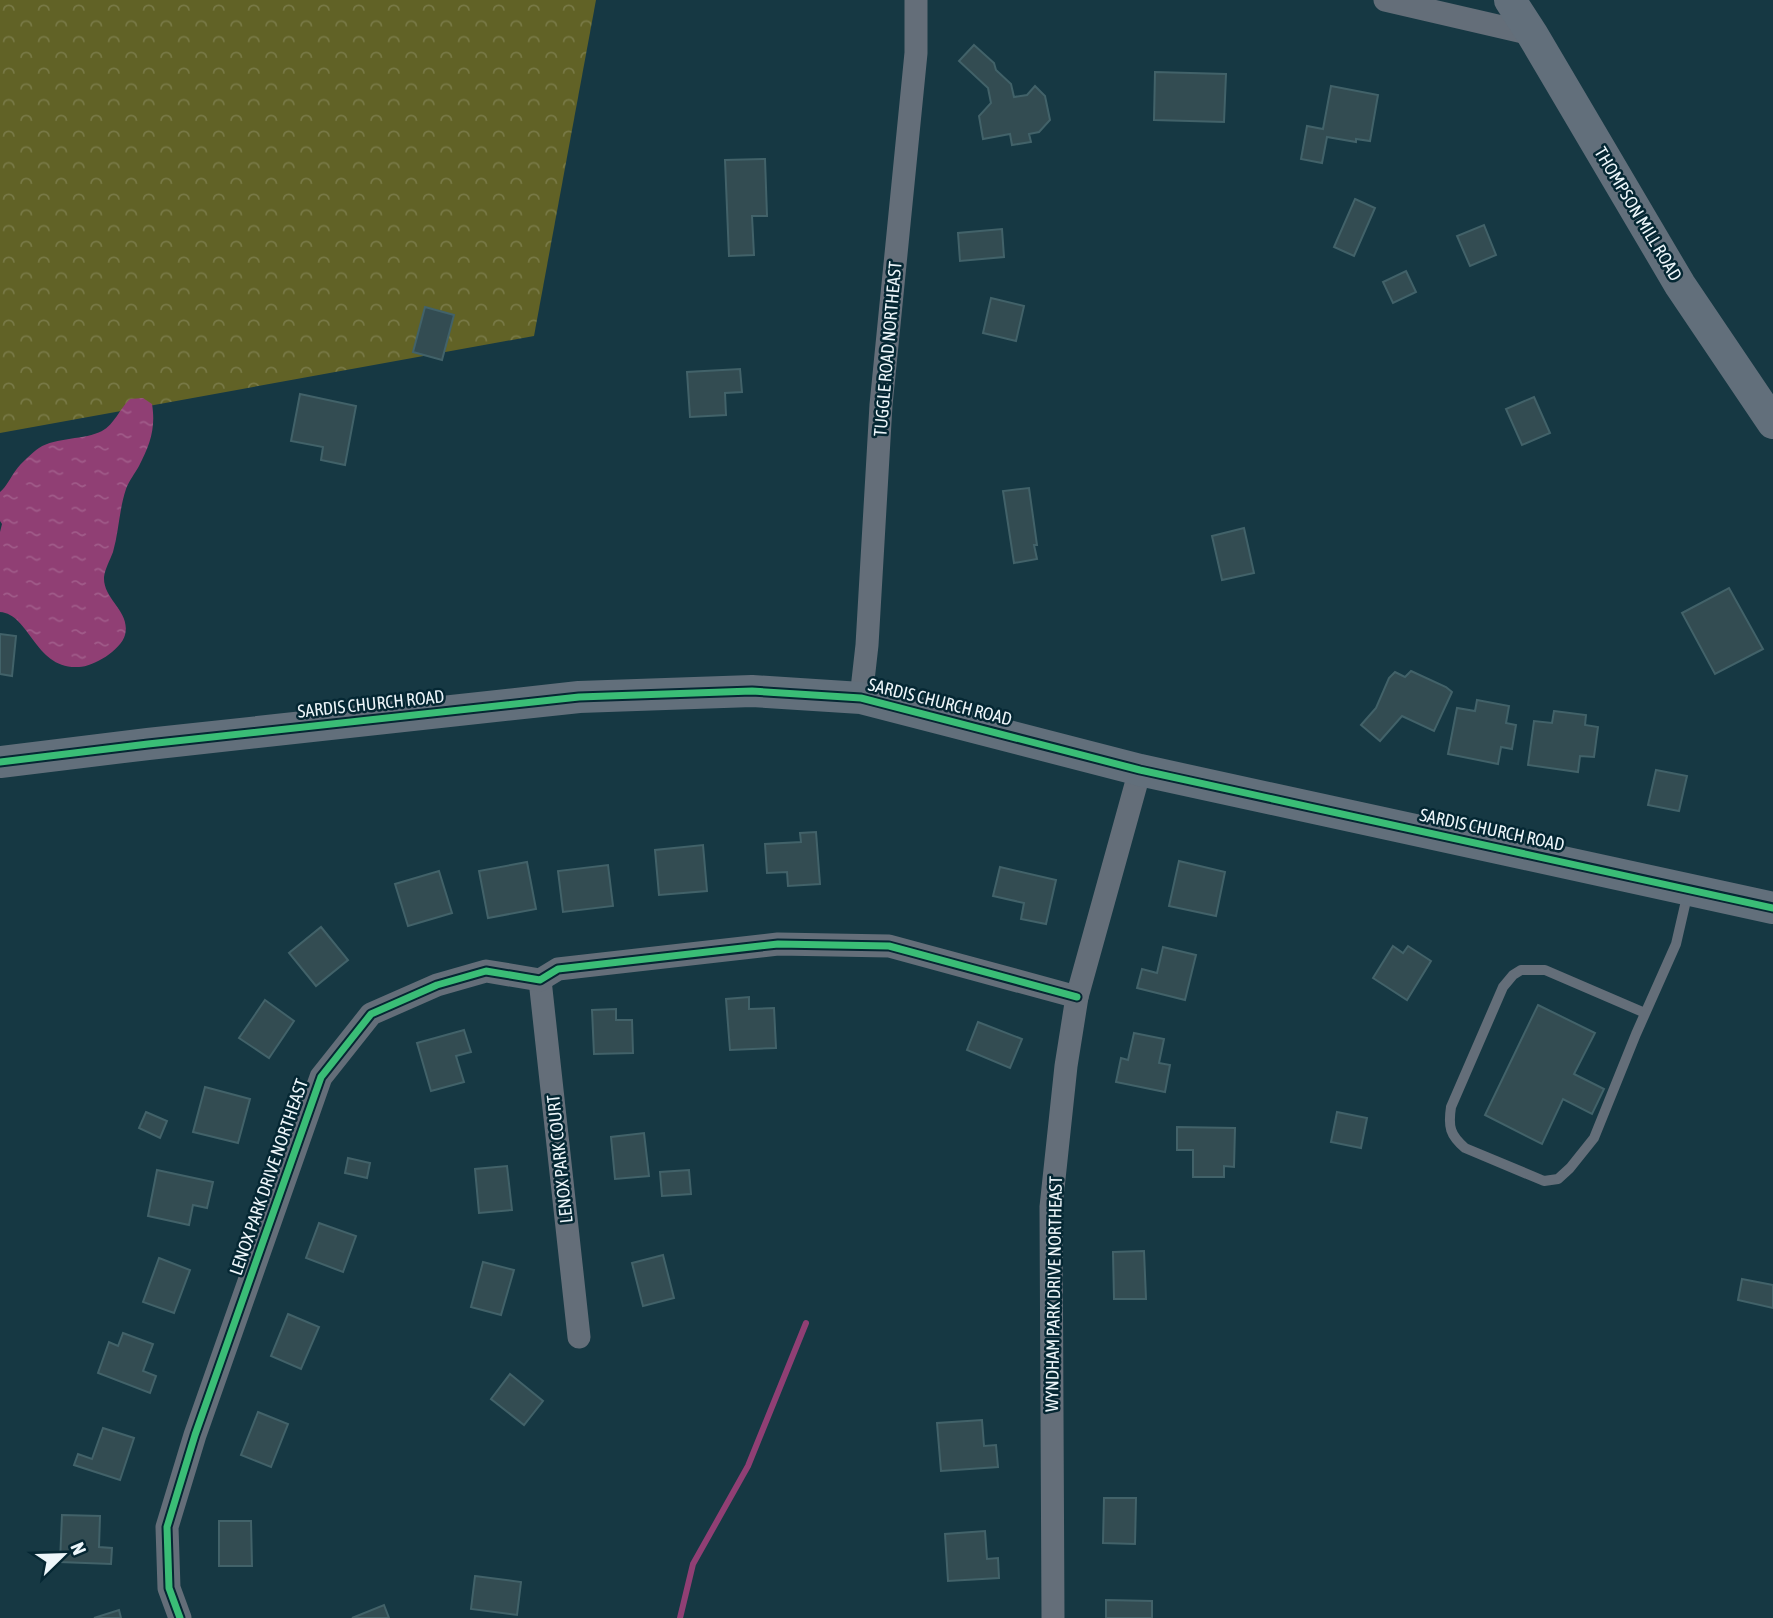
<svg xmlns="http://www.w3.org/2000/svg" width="1773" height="1618" font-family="'Asap Condensed',sans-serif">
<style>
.forest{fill:url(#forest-crowns)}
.water{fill:url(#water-ripples)}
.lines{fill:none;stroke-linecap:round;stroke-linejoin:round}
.stream{stroke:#903f74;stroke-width:6}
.building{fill:#334c52;stroke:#426269;stroke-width:2}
.lane{stroke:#646e79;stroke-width:10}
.street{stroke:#646e79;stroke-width:23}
.secondary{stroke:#626f7b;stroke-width:32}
.cycleway-casing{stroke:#052733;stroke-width:11}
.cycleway{stroke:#3abd76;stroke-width:7}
.labels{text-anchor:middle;stroke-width:5;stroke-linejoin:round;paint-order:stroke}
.street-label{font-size:18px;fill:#edf6fa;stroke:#052733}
</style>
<defs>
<pattern id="forest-crowns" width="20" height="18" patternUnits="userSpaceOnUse" patternTransform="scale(1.75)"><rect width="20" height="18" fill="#616226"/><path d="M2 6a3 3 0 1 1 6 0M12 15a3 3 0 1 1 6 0" fill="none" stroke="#787946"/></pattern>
<pattern id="water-ripples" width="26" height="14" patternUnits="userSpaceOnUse" patternTransform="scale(1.75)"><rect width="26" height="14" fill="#903f74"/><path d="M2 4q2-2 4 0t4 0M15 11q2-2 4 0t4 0" fill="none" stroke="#a05b89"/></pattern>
</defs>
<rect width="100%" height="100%" fill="#163843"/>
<polygon class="forest" points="0,0 596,0 534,336 0,433"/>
<path class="water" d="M143,398l9,6c4,24 -2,41 -13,62 -4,7 -10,15 -13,23 -7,21 -7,42 -13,63 -3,8 -8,17 -9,25 -1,23 27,34 21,58 -4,15 -32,32 -46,32 -44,3 -49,-53 -79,-55v-80l2,-8 -2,-3v-29c7,-6 10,-14 16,-22 4,-6 17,-18 23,-22 17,-11 46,-8 63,-17 12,-6 18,-23 28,-32z"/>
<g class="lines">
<polyline class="stream" points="680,1618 693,1564 748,1466 806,1323"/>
</g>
<g class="building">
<polygon points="974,45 994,63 996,70 1011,84 1014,97 1027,95 1035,86 1045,96 1050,120 1039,132 1029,134 1031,142 1012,145 1010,134 983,139 979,116 991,103 988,88 959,61"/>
<polygon points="1155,72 1226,74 1224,122 1154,120"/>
<polygon points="1331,86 1378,95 1370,141 1356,139 1356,142 1327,137 1322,163 1301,159 1307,126 1323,129"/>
<polygon points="765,159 767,216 752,216 754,255 729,256 725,160"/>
<polygon points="1355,199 1375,208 1354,256 1334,247"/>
<polygon points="1484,225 1496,255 1470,266 1457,236"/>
<polygon points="1002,229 1004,257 960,261 958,233"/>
<polygon points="1406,271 1416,292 1393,303 1383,282"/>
<polygon points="991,298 1024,306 1016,341 983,333"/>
<polygon points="425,307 454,315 442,360 413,352"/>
<polygon points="740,369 742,392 725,393 726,415 690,417 687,372"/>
<polygon points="300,394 356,406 345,465 321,460 323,447 291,441"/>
<polygon points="1534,397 1550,433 1522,445 1506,409"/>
<polygon points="1029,488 1037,545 1034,545 1037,559 1014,563 1003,491"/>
<polygon points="1244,528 1254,573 1222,580 1212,536"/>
<polygon points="1729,588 1763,649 1715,674 1682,613"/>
<polygon points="0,634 16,636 12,676 0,674"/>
<polygon points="1411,671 1446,687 1452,692 1434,731 1402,716 1380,741 1361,725 1376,708 1389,678 1395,672 1405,677"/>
<polygon points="1477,700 1509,706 1506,723 1516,725 1512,749 1501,747 1498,764 1448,754 1457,708 1475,711"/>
<polygon points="1554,711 1586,715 1585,725 1598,727 1594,757 1580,756 1578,772 1528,765 1534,721 1552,723"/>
<polygon points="1656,770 1687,776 1679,811 1648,805"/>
<polygon points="816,832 820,884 788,886 787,872 767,873 765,844 801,842 800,833"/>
<polygon points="703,845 707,891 659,895 655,850"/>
<polygon points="1179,861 1225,872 1216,916 1169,906"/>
<polygon points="527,862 536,909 488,918 479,871"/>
<polygon points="608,865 613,906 563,912 558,871"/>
<polygon points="1000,867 1056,880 1046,924 1021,919 1024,903 993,896"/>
<polygon points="439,871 452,913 408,926 395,884"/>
<polygon points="321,927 348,960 316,986 289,953"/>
<polygon points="1393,946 1403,953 1408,946 1431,961 1407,1000 1373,978"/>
<polygon points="1163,947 1196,955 1185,1000 1137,988 1142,969 1157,973"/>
<polygon points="749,997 749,1009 774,1008 776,1048 730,1050 726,999"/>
<polygon points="265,1000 294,1021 269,1058 239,1038"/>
<polygon points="1538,1005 1595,1033 1574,1074 1604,1089 1592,1114 1563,1099 1542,1144 1485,1115"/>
<polygon points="616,1009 616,1020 632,1020 633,1053 594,1054 592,1010"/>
<polygon points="978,1022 1022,1039 1010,1068 967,1050"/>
<polygon points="464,1030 471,1052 456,1056 464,1082 431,1091 417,1043"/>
<polygon points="1134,1033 1164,1039 1159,1063 1170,1065 1165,1092 1116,1082 1121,1058 1128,1060"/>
<polygon points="205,1087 250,1099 238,1143 193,1132"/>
<polygon points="146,1112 167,1121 160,1138 139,1128"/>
<polygon points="1337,1112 1367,1118 1361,1148 1331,1142"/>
<polygon points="1177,1127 1235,1128 1234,1167 1224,1166 1224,1177 1193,1177 1193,1150 1177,1150"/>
<polygon points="644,1133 649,1176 615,1179 611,1137"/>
<polygon points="348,1158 370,1163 367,1178 345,1173"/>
<polygon points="507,1166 512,1210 479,1213 475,1169"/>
<polygon points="157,1170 213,1182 207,1208 193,1205 189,1225 148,1216"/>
<polygon points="689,1170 691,1194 662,1196 660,1172"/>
<polygon points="319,1223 356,1236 343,1272 306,1258"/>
<polygon points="1144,1251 1146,1299 1114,1299 1113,1252"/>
<polygon points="663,1255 674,1298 643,1306 632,1263"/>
<polygon points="159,1258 190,1270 174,1313 143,1302"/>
<polygon points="483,1262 514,1270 501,1315 471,1307"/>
<polygon points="1742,1279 1773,1285 1773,1308 1738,1300"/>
<polygon points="288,1314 319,1327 301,1369 271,1356"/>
<polygon points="123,1333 153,1344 143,1371 156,1376 150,1393 98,1373 109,1342 118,1346"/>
<polygon points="510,1374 543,1401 524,1425 491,1399"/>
<polygon points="258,1412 288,1424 271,1467 241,1455"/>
<polygon points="982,1420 984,1446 996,1445 998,1467 941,1471 937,1423"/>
<polygon points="103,1428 134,1438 120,1480 74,1465 78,1454 92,1459"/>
<polygon points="1104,1498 1136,1498 1135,1544 1103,1543"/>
<polygon points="62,1515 100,1516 99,1547 112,1548 111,1564 60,1562"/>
<polygon points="219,1521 251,1521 252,1566 219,1566"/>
<polygon points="985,1531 987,1559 998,1558 999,1578 948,1581 945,1534"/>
<polygon points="475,1576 521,1582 517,1615 471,1609"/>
<polygon points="1106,1600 1152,1601 1152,1618 1106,1618"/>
<polygon points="384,1605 389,1618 352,1618"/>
<polygon points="119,1610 121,1618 94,1618"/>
</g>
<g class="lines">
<path class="lane" d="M1645,1013l-100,-43h-24l-8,5 -10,12 -52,120c-3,20 -1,28 14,41l79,33 14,-2 12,-11 24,-30 42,-104 40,-90 12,-52"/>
<g class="street">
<polyline points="1385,0 1532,34"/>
<polyline points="861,698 867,645 881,405 916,53 916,0"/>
<polyline points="540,980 579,1337"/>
<polyline points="180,1618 169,1588 167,1527 195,1435 321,1077 371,1014 437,985 486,971 540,980 558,969 778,944 889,946 1077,997"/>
<polyline points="1053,1618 1051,1207 1066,1066 1077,997 1140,770"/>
</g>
<g class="secondary">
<polyline points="1510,0 1532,34 1680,285 1773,423"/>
<polyline points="0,762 148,744 579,697 752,691 861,698 1140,770 1773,908"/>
</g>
<g class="cycleway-casing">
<g id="cycleway">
<polyline points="0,762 148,744 579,697 752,691 861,698 1140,770 1773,908"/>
<polyline points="180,1618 169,1588 167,1527 195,1435 321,1077 371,1014 437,985 486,971 540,980 558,969 778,944 889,946 1077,997"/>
</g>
</g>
<use href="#cycleway" class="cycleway"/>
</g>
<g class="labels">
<g class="street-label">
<text transform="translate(1638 214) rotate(59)" y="6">THOMPSON MILL ROAD</text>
<text transform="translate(888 349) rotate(-85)" y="6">TUGGLE ROAD NORTHEAST</text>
<text transform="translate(940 702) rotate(14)" y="6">SARDIS CHURCH ROAD</text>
<text transform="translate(371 704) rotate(-6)" y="6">SARDIS CHURCH ROAD</text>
<text transform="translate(1492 830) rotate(12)" y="6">SARDIS CHURCH ROAD</text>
<text transform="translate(560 1159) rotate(-96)" y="6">LENOX PARK COURT</text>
<text transform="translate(269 1177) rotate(-71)" y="6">LENOX PARK DRIVE NORTHEAST</text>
<text transform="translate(1054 1294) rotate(-89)" y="6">WYNDHAM PARK DRIVE NORTHEAST</text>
</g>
</g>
<g transform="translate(63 1555) rotate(67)" stroke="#052733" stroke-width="5" paint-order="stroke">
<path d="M0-5L12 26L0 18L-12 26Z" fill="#edf6fa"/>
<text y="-10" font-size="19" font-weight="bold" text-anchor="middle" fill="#edf6fa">N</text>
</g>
</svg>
